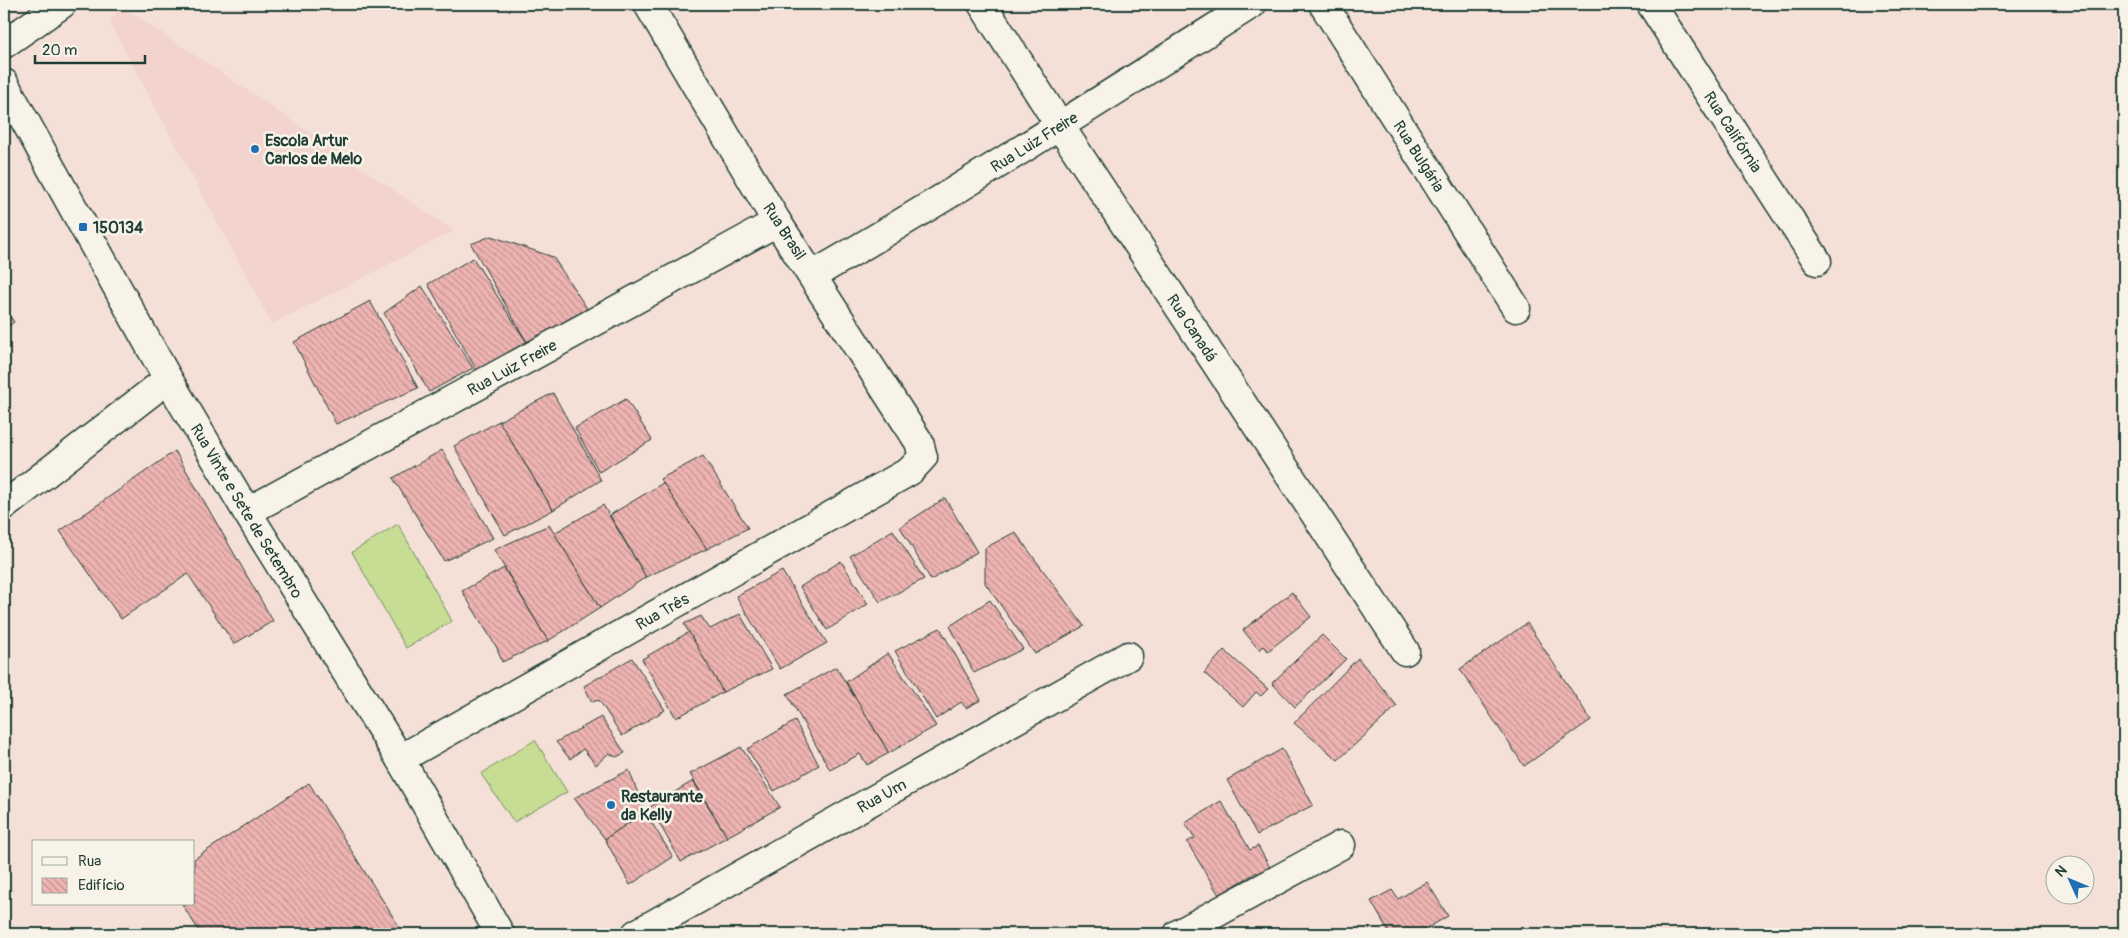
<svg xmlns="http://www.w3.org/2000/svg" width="2128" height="938" font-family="Pangolin,sans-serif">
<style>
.built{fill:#f3d3cd}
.pitch{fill:#c7dd93;stroke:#738d64}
.building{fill:url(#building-back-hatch);stroke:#1f3d34}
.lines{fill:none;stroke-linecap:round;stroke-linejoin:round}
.minor-casing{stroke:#1f3d34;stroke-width:31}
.major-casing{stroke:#1f3d34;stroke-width:31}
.minor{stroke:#f7f3e8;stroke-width:28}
.major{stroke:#f7f3e8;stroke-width:28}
.poi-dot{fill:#1f6fb2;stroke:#f7f3e8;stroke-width:2}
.labels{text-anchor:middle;stroke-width:5;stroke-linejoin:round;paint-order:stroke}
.street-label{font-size:16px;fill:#1f3d34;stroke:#f7f3e8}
.poi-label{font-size:16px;font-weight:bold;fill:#1f3d34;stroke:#f7f3e8;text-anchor:start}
</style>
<defs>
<pattern id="building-back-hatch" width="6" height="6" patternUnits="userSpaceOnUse" patternTransform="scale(1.25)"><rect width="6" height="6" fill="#efb4b2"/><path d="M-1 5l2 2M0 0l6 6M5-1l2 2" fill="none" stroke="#c19492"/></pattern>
</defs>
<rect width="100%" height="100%" fill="#f5e0d8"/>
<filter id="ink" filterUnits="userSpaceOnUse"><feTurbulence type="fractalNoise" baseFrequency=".02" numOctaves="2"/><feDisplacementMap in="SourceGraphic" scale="10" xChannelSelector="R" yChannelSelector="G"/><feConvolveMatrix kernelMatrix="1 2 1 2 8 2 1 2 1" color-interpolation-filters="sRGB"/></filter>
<g filter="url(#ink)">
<polygon class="built" points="120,5 213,67 454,231 272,324 110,23"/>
<g class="pitch">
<polygon points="398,524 452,621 406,648 352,552"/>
<polygon points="535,740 567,792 514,822 481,774"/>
</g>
<g class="building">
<polygon points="491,236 553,257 590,313 529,346 471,244"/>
<polygon points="473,258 529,346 477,371 428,284"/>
<polygon points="422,286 473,368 429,392 384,313"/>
<polygon points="370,301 418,388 336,424 294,342"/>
<polygon points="4,308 14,322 4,330"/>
<polygon points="553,393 601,480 553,510 499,421"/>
<polygon points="626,399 652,440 599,472 575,428"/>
<polygon points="499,421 553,510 505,535 454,446"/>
<polygon points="442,450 493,538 444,561 393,478"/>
<polygon points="175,451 273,621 234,644 188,574 121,619 60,531"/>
<polygon points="703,456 748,528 707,549 660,479"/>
<polygon points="663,483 707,549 646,577 610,515"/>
<polygon points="945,498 977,552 931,580 900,527"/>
<polygon points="603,505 646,577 600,608 554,533"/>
<polygon points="549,525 600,608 548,641 494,550"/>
<polygon points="893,530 924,579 880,602 850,556"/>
<polygon points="1015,532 1084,626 1035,654 985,583 985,548"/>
<polygon points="841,561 868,604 827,630 800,587"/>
<polygon points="504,568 548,641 502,662 497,648 462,591"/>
<polygon points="782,571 827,643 780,669 736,596"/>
<polygon points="1292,592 1311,617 1268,651 1264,646 1259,650 1243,630"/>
<polygon points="990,600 1023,649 974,673 950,626"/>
<polygon points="740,614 772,669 723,692 684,624 701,616 710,629"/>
<polygon points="1527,623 1591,720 1524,766 1460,669"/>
<polygon points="940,628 981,700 966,708 961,702 936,719 895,651"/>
<polygon points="689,632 723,692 676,718 642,659"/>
<polygon points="1322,635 1346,659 1295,707 1272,683"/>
<polygon points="1224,650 1268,689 1261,696 1256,692 1243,707 1204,673"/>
<polygon points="888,653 936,726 889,753 846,682"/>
<polygon points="632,658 665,710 622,736 599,700 592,702 584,686"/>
<polygon points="1358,658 1397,706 1338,760 1294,723"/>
<polygon points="836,667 889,753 867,765 860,754 830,770 787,694"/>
<polygon points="601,717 625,753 616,757 609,753 596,765 583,749 570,759 556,742"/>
<polygon points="795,721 819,765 774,791 747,749"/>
<polygon points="741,747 780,807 727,837 690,774"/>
<polygon points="1282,749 1313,805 1257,835 1227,780"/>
<polygon points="629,770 645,812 605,839 574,798"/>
<polygon points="693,781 727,837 681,862 650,807"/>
<polygon points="309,783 400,928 390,934 201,934 182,904 194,904 194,859"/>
<polygon points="1221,801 1250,850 1258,846 1273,873 1262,880 1257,872 1219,895 1187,842 1195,838 1185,823"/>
<polygon points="645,812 673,857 630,885 605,839"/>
<polygon points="1427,882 1448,916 1424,930 1427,934 1390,934 1371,901 1392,890 1398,899"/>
</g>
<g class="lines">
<g class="minor-casing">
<g id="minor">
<path id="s1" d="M982,4l78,122 345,525"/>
<path id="s2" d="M1323,4l193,304"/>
<path id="s3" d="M1651,4l166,257"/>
<polyline points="4,44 62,4"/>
<path id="s4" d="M813,275c149,-86 294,-179 439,-271"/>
<polyline points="4,506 168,379"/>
<path id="s5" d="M247,512l530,-290"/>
<path id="s6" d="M400,759l510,-288 13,-14 -4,-15 -142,-220 -129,-218"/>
<path id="s7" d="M636,934l492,-278"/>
<polyline points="1178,934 1341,845"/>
</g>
</g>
<g class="major-casing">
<g id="major">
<path id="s8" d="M4,83l164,296 79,133 153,247 100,175"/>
</g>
</g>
<use href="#minor" class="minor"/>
<use href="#major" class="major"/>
</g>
</g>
<g class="poi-dot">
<circle cx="255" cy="149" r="5"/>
<rect x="78" y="222" width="10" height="10" rx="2.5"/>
<circle cx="611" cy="805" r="5"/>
</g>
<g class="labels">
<g class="street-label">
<text dy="6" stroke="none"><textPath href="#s3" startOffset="152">Rua Califórnia</textPath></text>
<text dy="6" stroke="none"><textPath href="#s4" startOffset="258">Rua Luiz Freire</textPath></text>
<text dy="6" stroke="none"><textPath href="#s2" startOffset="180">Rua Bulgária</textPath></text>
<text transform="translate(785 231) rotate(57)" y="6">Rua Brasil</text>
<text dy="6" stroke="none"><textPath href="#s1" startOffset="386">Rua Canadá</textPath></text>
<text dy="6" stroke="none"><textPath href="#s5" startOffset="302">Rua Luiz Freire</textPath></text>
<text dy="6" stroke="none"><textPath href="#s8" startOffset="492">Rua Vinte e Sete de Setembro</textPath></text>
<text dy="6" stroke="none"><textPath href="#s6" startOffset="301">Rua Três</textPath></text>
<text dy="6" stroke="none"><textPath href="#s7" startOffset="282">Rua Um</textPath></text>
</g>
<g class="poi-label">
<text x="265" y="146">Escola Artur<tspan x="265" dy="18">Carlos de Melo</tspan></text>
<text x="93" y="233">150134</text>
<text x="621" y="802">Restaurante<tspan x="621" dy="18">da Kelly</tspan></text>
</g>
</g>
<rect width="2128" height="938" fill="none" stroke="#f7f3e8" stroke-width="20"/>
<rect x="10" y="10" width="2108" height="918" fill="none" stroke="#1f3d34" stroke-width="2" filter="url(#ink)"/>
<rect x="32" y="840" width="162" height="65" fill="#f7f3e8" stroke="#a1aaa0"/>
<rect x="42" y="857" width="25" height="8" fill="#f7f3e8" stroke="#a1aaa0"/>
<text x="78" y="866" font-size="15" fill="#1f3d34">Rua</text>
<rect x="42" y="878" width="25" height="15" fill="url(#building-back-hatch)" stroke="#a1aaa0"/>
<text x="78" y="890" font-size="15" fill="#1f3d34">Edifício</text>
<g transform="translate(2070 880) rotate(314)"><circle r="24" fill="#f7f3e8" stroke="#a1aaa0"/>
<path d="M0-4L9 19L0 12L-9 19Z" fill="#1f6fb2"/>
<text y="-8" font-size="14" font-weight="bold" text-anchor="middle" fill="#1f3d34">N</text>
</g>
<path d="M35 55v8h110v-8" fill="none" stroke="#1f3d34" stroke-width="2.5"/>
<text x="42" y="55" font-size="15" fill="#1f3d34" stroke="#f7f3e8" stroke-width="4" paint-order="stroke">20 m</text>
</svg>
